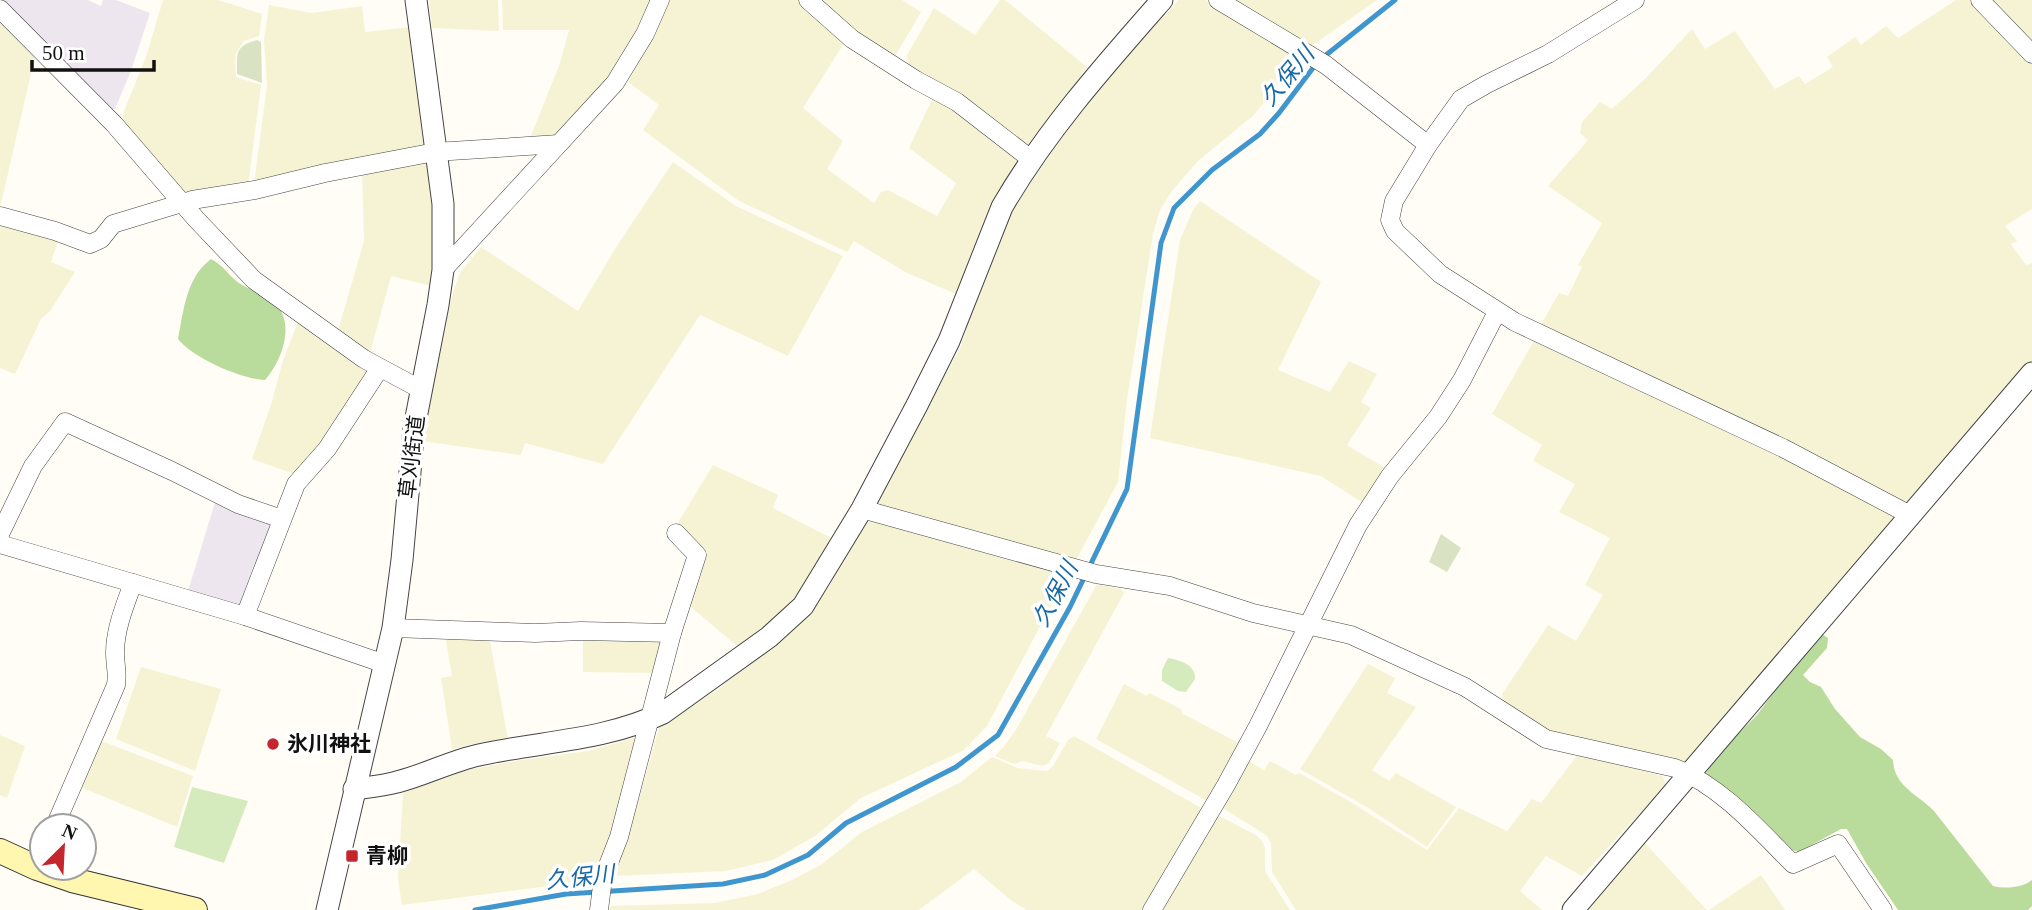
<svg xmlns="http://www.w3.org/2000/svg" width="2032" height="910" font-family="'Times New Roman','Noto Sans JP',serif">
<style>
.industrial{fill:#eee6ef}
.farmland{fill:#f6f3d4}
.green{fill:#d5ebbd}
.forest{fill:#b9dc9c}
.cemetery{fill:#d9e3c4}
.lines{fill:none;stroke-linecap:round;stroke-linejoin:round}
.stream{stroke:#3f96cf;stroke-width:5}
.minor-casing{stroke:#444;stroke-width:19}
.tertiary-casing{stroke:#444;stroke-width:23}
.secondary-casing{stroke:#333;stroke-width:26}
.minor{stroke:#fff;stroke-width:18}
.tertiary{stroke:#fff;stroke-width:21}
.secondary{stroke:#fff6b0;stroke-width:24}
.poi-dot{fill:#c4262e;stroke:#fff;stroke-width:2.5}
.labels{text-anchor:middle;stroke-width:7;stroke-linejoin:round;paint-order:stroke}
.street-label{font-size:21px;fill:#111;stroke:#fff}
.poi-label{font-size:21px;font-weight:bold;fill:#111;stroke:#fff;text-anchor:start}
.water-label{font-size:23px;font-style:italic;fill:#1768a6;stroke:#fff}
</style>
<rect width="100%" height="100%" fill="#fffdf5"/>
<g class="industrial">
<polygon points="1,0 88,0 101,6 103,0 116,0 150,13 131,71 115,109 109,109"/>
<polygon points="216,499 276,524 245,606 188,591"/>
</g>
<g class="farmland">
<polygon points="163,0 218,0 262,14 259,36 244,41 235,55 236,77 261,85 248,186 185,196 123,123 122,119 124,111 146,57"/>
<polygon points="429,0 498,0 499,31 432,28"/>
<polygon points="502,0 650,0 640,25 614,72 553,140 529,141 560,63 569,30 503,30"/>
<polygon points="669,0 802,0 846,40 803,108 843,141 827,169 874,203 881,192 888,190 937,216 956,183 909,148 931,102 938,97 1019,156 1021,163 958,295 905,272 854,241 847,252 739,201 643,130 659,105 628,82 654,36"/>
<polygon points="813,0 902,0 921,12 895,56 890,58"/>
<polygon points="1000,0 1005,0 1087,67 1030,148 908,69 907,55 934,8 975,35"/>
<polygon points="1179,0 1206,0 1299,58 1254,115 1198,161 1172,191 1160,210 1153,234 1127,400 1118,482 1076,560 875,505 961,346 977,295 1015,205 1097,88"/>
<polygon points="1232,0 1377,0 1310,47"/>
<polygon points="1956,0 1972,0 2032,63 2032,209 2005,226 2017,241 2011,244 2026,265 2032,263 2032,361 1914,501 1900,503 1540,326 1559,293 1568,296 1582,267 1578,265 1602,223 1548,186 1588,140 1580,133 1582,122 1600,102 1612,109 1645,79 1692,29 1705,49 1735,31 1775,89 1799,76 1805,84 1833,67 1827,57 1855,37 1861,45 1886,26 1898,38"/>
<polygon points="1989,0 2032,0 2032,44"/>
<polygon points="269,5 312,13 362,6 365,32 411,27 425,149 254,184 267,85 264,40"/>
<polygon points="0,18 35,56 0,208"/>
<polygon points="428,162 434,216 434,264 431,286 391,276 370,353 338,331 364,241 362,170"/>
<polygon points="673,162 736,206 843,256 788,356 700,315 603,464 525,443 521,455 422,441 453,292 460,273 481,247 578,311 620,241"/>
<polygon points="1200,201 1321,282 1278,370 1330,392 1349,361 1377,374 1361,402 1371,408 1347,445 1385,468 1363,503 1321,476 1150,438 1180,240 1193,210"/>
<polygon points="0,224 59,238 51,262 75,272 50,311 41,319 15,374 0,368"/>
<polygon points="299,319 369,369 370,375 331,431 297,475 252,459 271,405 283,360"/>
<polygon points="1535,339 1688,409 1891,513 1896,522 1684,763 1552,734 1503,703 1502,694 1548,625 1576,641 1603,595 1585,585 1610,538 1559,512 1575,484 1533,461 1542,445 1492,414"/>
<polygon points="713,465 778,495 773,508 835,540 813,581 781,616 738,647 691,607 689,600 705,553 676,526"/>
<polygon points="866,519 1067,576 987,726 964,750 861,798 815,836 773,860 726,871 613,876 635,812 659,728 717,690 807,617 829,587"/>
<polygon points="1097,584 1121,589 1124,593 1046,736 1060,743 1049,763 1042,766 1023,761 1014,764 995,756 1006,744 1017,728"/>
<polygon points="445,635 489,636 508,739 483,742 452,749 441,678 452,676"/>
<polygon points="583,635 665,642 657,673 583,672"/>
<polygon points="1368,664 1395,678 1387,693 1416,707 1372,770 1389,781 1396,773 1456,807 1427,847 1370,809 1300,769"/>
<polygon points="141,667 221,689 195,771 116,739"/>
<polygon points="1124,684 1147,696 1149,693 1181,709 1183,714 1241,744 1209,802 1096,739"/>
<polygon points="0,735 25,746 7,798 0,795"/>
<polygon points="1074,736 1203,809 1143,910 1027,910 1012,901 974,869 919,910 610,910 610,906 715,903 758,894 792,880 822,864 862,832 961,782 992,757 1018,768 1047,771 1053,766 1068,740"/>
<polygon points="637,737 625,795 595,880 402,905 398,879 403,793 461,771 521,760 588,751"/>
<polygon points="97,742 104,742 193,776 177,827 78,786"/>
<polygon points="1578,754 1663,776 1666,785 1582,876 1546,856 1520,891 1542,910 1296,910 1272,872 1271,843 1266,835 1221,807 1248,761 1264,770 1270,761 1296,775 1299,773 1349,801 1427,850 1459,808 1507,831 1532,799 1541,803"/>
<polygon points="1219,816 1256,835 1262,841 1265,848 1265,871 1290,910 1160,910 1216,818"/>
<polygon points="1642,840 1707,910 1583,910"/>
<polygon points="1761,875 1785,910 1709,910"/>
</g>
<g class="green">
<path d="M1168,658c12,2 28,7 27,21l-9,13 -8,-1 -16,-10v-11z"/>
<polygon points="192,787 248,801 224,863 174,847"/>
</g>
<g class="forest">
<path d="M211,259c12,6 17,16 28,24 11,7 24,11 34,19 24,19 9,59 -8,78 -24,-1 -72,-22 -87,-41 6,-30 8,-61 33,-80z"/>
<path d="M1822,634l6,4 -1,10 -24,27 7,7 11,5 14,22 25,28 21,12 12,11c1,27 25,34 41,51l59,75c12,3 29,2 39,-6v26l-4,4h-130l-32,-47 -19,-34h-6l-42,23 -10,-3 -84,-74 11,-19 41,-41 35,-47z"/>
</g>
<g class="cemetery">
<path d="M257,40l4,2 1,41 -25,-9c0,-21 -2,-28 20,-34z"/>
<polygon points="1441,534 1461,548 1447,572 1429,562"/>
</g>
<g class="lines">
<polyline class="stream" points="475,910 566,894 723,884 765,875 808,855 846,823 956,767 998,735 1070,607 1127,489 1161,243 1174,208 1212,170 1260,134 1279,113 1313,68 1326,55 1395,0"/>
<g class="minor-casing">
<g id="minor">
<polyline points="808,0 852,39 916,80 957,102 1032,160"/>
<polyline points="1218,0 1326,65 1428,145"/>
<polyline points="1635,0 1548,54 1487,84 1461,99 1428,145 1394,201 1390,220 1395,231 1440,274 1515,322 1783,448 1910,515"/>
<polyline points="1980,0 2032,54"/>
<polyline points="0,9 114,124 196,219 254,280 364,359 420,389"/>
<polyline points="0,216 55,231 90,244 101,239 113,224 192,200 255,190 325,173 435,152 559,144"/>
<polyline points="443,270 615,83 645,34 660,0"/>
<path d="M862,509l234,65 74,12 83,27 98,22 114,52 81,52 129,29c47,19 83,61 118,96l45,-20 45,66"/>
<polyline points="0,534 33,466 65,422 172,471 238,504 282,519"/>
<polyline points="0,544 245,616 296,484 327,449 380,368"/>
<polyline points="245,616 385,664"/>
<polyline points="393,628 535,633 581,631 672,633"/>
<path d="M55,826l61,-141c2,-13 -1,-20 -1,-32 0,-24 10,-48 18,-70"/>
<polyline points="599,910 603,878 619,837 672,633 697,555 676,533"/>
<polyline points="1152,910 1226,785 1258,726 1358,525 1390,476 1438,417 1462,380 1497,312"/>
</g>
</g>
<g class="tertiary-casing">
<g id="tertiary">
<path d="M354,789c14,-2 29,-3 43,-7 28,-7 54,-21 82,-27 63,-14 125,-14 184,-42l106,-76 34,-31 59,-97 55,-104 32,-64 53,-134c44,-76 102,-141 160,-207"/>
<polyline points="327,910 393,628 402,560 414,428 438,305 443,270 443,204 416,0"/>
<polyline points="1573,910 2032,373"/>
</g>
</g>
<g class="secondary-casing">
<polyline id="secondary" points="0,851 37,868 72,880 195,910"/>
</g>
<use href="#minor" class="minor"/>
<use href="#tertiary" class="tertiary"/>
<use href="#secondary" class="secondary"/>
</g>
<g class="poi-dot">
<circle cx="273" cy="744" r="7"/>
<rect x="345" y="849" width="14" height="14" rx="3.5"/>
</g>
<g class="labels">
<g class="street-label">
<text transform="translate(412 457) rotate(-83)" y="7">草刈街道</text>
</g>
<g class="poi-label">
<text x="287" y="751">氷川神社</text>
<text x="366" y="863">青柳</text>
</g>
<g class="water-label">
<text transform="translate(1287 76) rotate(-50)" y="8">久保川</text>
<text transform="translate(1055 594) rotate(-62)" y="8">久保川</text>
<text transform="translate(580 877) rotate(-6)" y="8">久保川</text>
</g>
</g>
<g transform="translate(63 847) rotate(24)"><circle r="33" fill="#ffffff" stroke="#a0a0a0" stroke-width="2"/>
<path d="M0-5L12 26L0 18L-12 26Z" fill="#c4262e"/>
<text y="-10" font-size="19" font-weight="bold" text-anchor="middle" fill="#111111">N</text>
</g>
<path d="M32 60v10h122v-10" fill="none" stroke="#111111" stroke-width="3.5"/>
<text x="42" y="60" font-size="21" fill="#111111" stroke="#ffffff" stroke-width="5" paint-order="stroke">50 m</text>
</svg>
